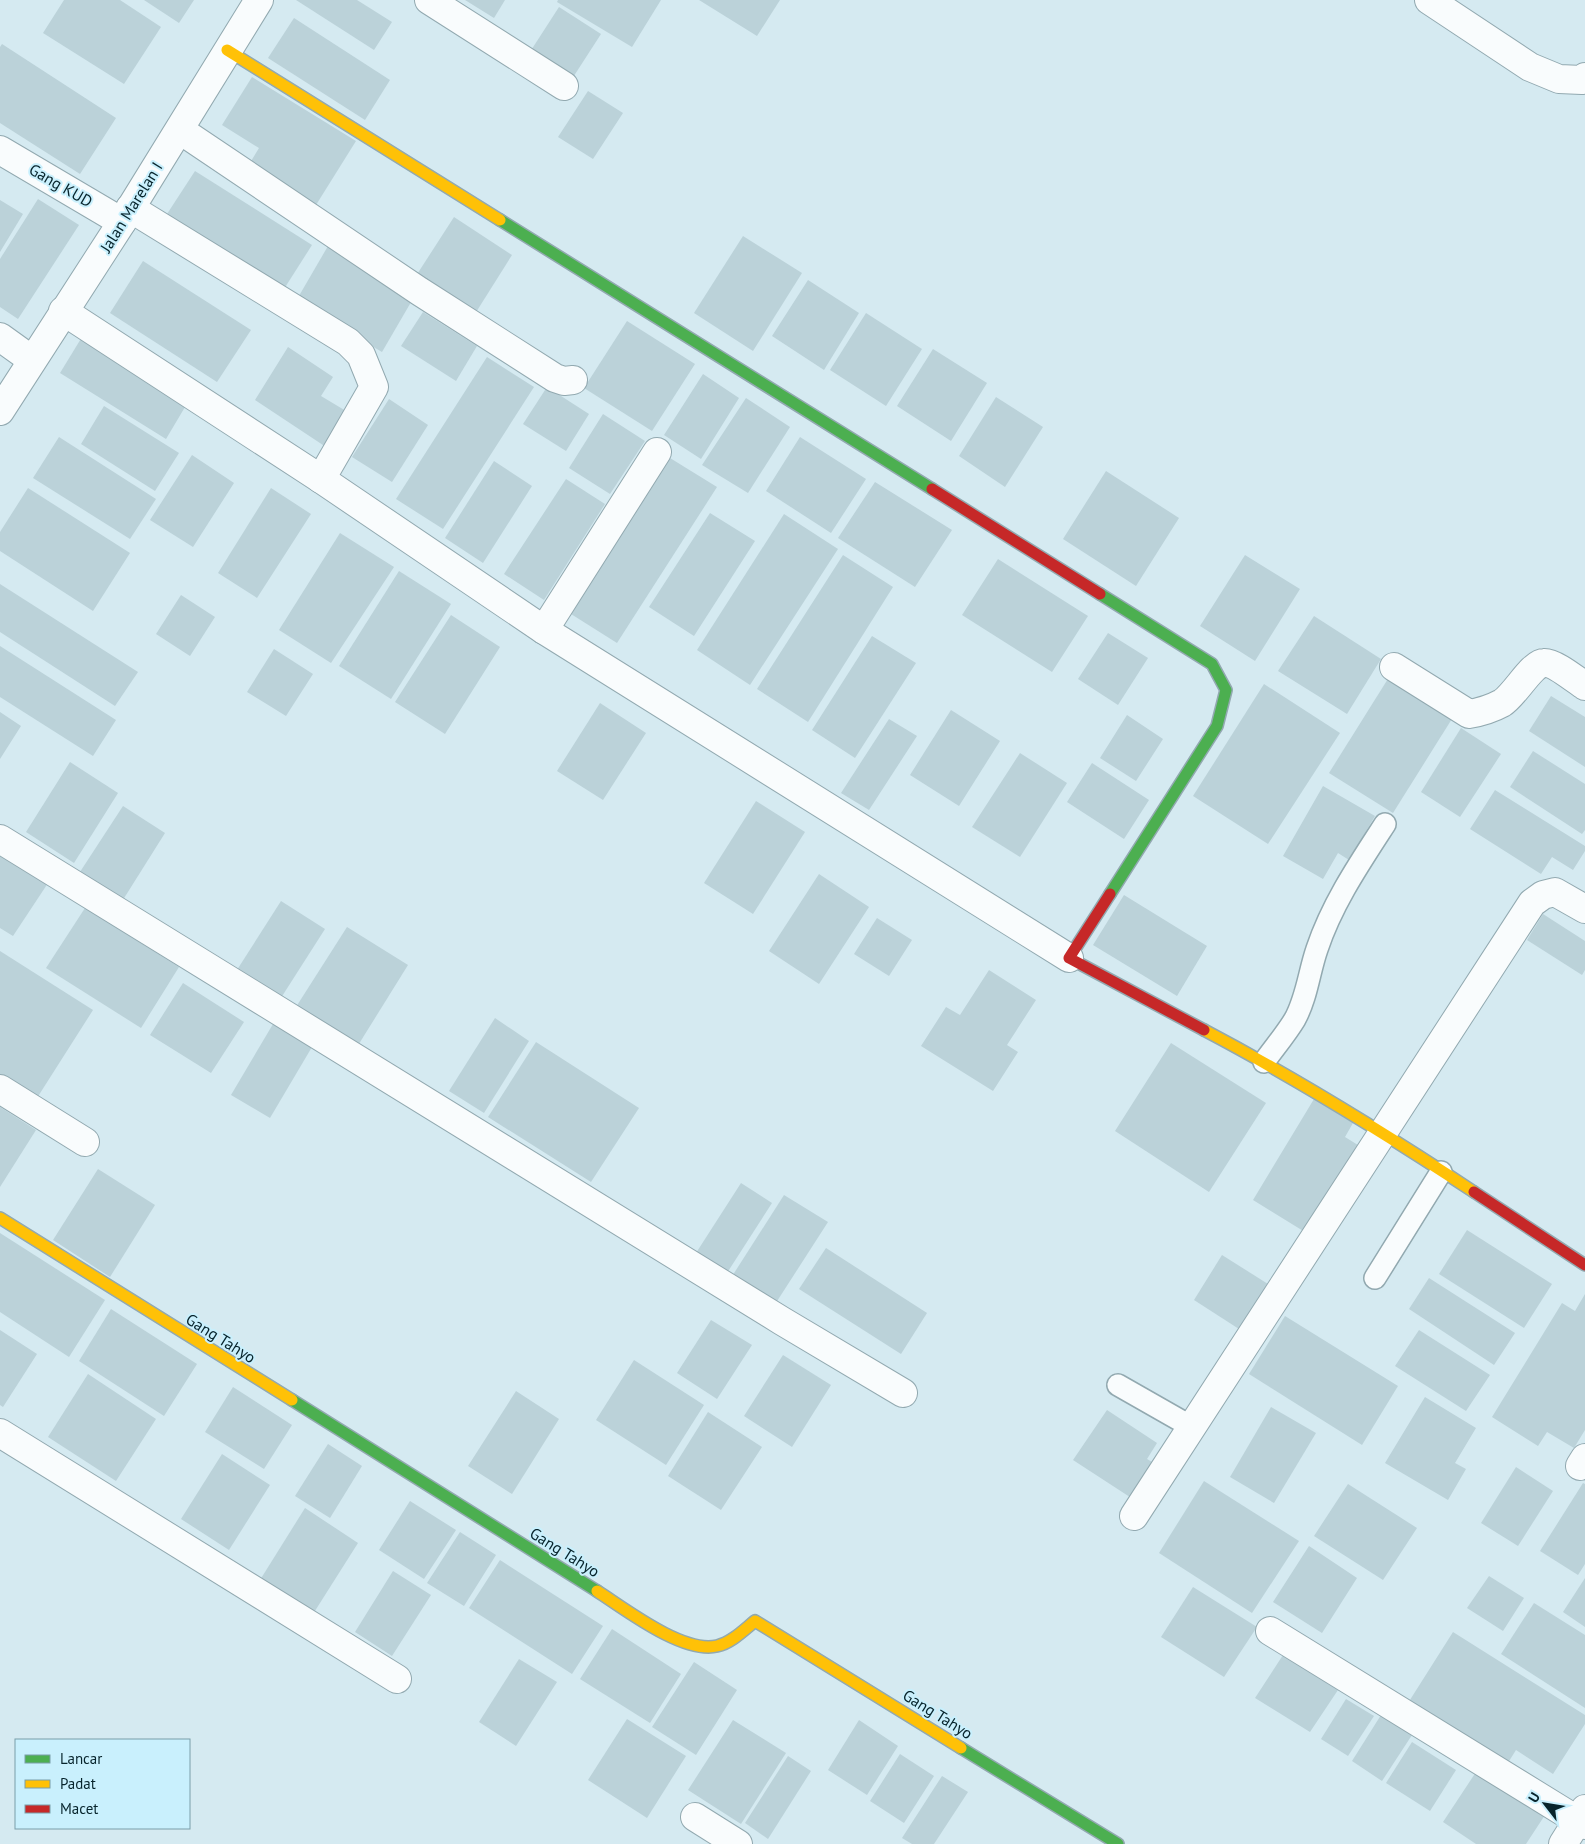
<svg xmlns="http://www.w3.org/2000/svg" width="1585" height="1844" font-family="'PT Sans',sans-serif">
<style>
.building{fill:#bbd2d9}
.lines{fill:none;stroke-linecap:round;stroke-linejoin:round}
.lane-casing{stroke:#92a9b0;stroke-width:24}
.street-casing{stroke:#92a9b0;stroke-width:30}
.fast-casing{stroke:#92a9b0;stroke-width:14}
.slow-casing{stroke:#92a9b0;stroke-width:14}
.jam-casing{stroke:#92a9b0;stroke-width:14}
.lane{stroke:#f9fcfd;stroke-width:21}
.street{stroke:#f9fcfd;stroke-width:28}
.fast{stroke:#4caf50;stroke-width:11}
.slow{stroke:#ffc107;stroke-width:11}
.jam{stroke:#c62828;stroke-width:11}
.labels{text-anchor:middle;stroke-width:4;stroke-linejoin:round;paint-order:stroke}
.street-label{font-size:16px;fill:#07242c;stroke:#c9f0fd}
</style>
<rect width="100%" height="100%" fill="#d5eaf1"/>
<g class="building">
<polygon points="64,0 120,0 161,27 124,84 43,33"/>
<polygon points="144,0 194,0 179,23"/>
<polygon points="296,0 357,0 392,22 374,50"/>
<polygon points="465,0 505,0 494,18"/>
<polygon points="558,0 661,0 632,47 557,2"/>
<polygon points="699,0 780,0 757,36"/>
<polygon points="559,7 601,34 570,82 528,55"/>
<polygon points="294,18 390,80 365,120 268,58"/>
<polygon points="2,44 116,118 80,174 0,123 0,47"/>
<polygon points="252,77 356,141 311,213 245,171 259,148 222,125"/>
<polygon points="588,91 623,113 593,159 558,137"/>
<polygon points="195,171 312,245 284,289 167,214"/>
<polygon points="38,199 79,225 18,319 0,307 0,259"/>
<polygon points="0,200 23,214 0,252"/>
<polygon points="454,217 512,255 473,317 414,279"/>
<polygon points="743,236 802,273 753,351 694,313"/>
<polygon points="328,246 414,297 382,352 296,301"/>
<polygon points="143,261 251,330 217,382 110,313"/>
<polygon points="808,280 859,313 824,370 772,336"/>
<polygon points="423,312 477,346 456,381 401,346"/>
<polygon points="866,313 922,349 886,406 830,370"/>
<polygon points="627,321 695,364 652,431 584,388"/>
<polygon points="82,337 188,402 166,439 60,373"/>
<polygon points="288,347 333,377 321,396 351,414 329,449 255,400"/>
<polygon points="933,349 987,383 951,441 897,406"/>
<polygon points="487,357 534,387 443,529 396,499"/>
<polygon points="703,374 739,398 701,459 664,435"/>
<polygon points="547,387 589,414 566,451 523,424"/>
<polygon points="996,397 1043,427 1005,487 959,456"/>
<polygon points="746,398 790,427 748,493 702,465"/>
<polygon points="389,399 428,425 392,482 352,457"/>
<polygon points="104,406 179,453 155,491 81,444"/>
<polygon points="603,414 645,441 610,494 569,468"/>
<polygon points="59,437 156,499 130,539 33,478"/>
<polygon points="800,437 866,479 831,533 766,491"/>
<polygon points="192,455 234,483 193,547 150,520"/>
<polygon points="670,458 717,487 617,643 571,614"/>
<polygon points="494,461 532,486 483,563 445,538"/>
<polygon points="1106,471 1179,518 1136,586 1063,539"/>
<polygon points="566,479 605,504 544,600 504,574"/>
<polygon points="875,482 952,530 915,587 838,538"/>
<polygon points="28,488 130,553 93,611 0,551 0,532"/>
<polygon points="271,488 311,514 257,598 218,573"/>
<polygon points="710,513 755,541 694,636 649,607"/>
<polygon points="784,514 838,549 750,685 697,650"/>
<polygon points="340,533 394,567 331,663 279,630"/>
<polygon points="843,555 893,587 808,722 757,689"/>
<polygon points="1245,555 1300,589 1255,661 1200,626"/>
<polygon points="998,559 1088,616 1052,672 962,615"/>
<polygon points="399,571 451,604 391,699 339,666"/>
<polygon points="0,584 138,672 115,706 0,632"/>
<polygon points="181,595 215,617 190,656 156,634"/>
<polygon points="451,615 500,647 445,734 395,702"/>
<polygon points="1314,616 1381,659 1347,714 1278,671"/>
<polygon points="1108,633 1148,658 1118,705 1078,679"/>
<polygon points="872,636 916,663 855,758 812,730"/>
<polygon points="0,646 116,720 93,756 0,697"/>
<polygon points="274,649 313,674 286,716 247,692"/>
<polygon points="1391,674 1455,714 1393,813 1329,773"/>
<polygon points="1264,684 1340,733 1268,844 1193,796"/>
<polygon points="1551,696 1585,717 1585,767 1529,731"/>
<polygon points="600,703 646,733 603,800 557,771"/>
<polygon points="951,710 1000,741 959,806 910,775"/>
<polygon points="0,712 21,726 0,759"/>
<polygon points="1127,715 1163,739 1136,781 1100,758"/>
<polygon points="889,719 917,736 869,810 841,793"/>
<polygon points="1461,728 1501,754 1460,817 1421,792"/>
<polygon points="1533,751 1585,784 1585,830 1582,834 1510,787"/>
<polygon points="1020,753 1067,783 1020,857 972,827"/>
<polygon points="70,762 118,793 74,863 26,832"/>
<polygon points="1092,763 1149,800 1124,839 1067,802"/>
<polygon points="1323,786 1375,816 1349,860 1338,853 1323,879 1283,856"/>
<polygon points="1495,790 1585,846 1585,851 1573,870 1552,857 1541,874 1470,829"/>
<polygon points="756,801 805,832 753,914 704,883"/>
<polygon points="123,806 165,833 121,903 78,875"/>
<polygon points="7,847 52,877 13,936 0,928 0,857"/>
<polygon points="819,874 869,907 819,984 769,951"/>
<polygon points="1124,895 1207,946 1177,996 1093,945"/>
<polygon points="281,901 325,929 279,1001 235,973"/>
<polygon points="85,908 179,967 141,1028 46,968"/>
<polygon points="1543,914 1585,941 1585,970 1582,975 1527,940"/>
<polygon points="877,918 912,940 889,976 854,954"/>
<polygon points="347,927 408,965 357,1047 296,1007"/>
<polygon points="0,951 93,1010 37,1098 0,1074"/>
<polygon points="989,970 1036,1000 1007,1045 1018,1052 993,1091 921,1046 946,1007 960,1015"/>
<polygon points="183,983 244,1022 211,1073 150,1035"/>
<polygon points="495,1018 529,1041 484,1113 449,1091"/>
<polygon points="273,1024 312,1047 270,1118 231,1095"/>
<polygon points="536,1042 639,1108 591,1182 488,1117"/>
<polygon points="1171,1043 1266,1103 1209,1192 1115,1131"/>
<polygon points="1314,1099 1353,1123 1345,1137 1366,1150 1313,1237 1253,1200"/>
<polygon points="0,1107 36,1130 0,1187"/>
<polygon points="98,1169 155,1205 110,1277 53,1240"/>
<polygon points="741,1183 772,1203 727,1273 696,1253"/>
<polygon points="784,1195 828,1222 772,1309 729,1281"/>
<polygon points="1467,1230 1552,1284 1524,1328 1439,1274"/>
<polygon points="0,1233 105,1300 69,1357 0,1312"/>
<polygon points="826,1248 927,1313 901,1354 799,1289"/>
<polygon points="1222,1255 1268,1284 1239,1329 1194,1300"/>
<polygon points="1429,1278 1515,1333 1494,1365 1409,1309"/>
<polygon points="1585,1294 1585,1430 1574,1448 1547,1432 1538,1446 1492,1417 1562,1303 1575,1311"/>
<polygon points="111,1309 197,1364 164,1416 79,1361"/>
<polygon points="1285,1316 1398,1386 1362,1445 1249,1374"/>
<polygon points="711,1320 752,1345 717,1399 677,1373"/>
<polygon points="0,1330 37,1354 3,1407 0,1405"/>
<polygon points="1419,1330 1490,1375 1466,1411 1395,1366"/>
<polygon points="783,1355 831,1385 792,1447 744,1416"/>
<polygon points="634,1360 704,1405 666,1465 596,1420"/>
<polygon points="88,1374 156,1419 116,1481 48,1437"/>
<polygon points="233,1387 292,1425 264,1469 205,1432"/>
<polygon points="516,1391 559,1419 512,1494 468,1466"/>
<polygon points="1425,1397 1476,1428 1455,1463 1466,1469 1448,1500 1385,1463"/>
<polygon points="1271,1407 1316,1433 1274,1503 1230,1477"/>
<polygon points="1107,1410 1157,1443 1147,1459 1159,1466 1136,1501 1073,1460"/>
<polygon points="708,1412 762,1447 721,1510 668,1476"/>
<polygon points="328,1444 362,1466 330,1518 295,1496"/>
<polygon points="222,1454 270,1485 229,1550 181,1519"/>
<polygon points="1516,1467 1553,1491 1518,1546 1481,1523"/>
<polygon points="1204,1481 1299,1541 1252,1613 1159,1553"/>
<polygon points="1583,1483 1585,1484 1585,1564 1578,1575 1540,1551"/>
<polygon points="1348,1484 1417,1528 1383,1580 1314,1536"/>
<polygon points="410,1501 456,1530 424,1579 379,1550"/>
<polygon points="305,1508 358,1543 313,1614 260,1580"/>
<polygon points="460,1532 496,1555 464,1606 427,1583"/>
<polygon points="1309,1546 1357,1578 1322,1633 1273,1602"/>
<polygon points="500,1560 603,1626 572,1674 469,1608"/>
<polygon points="393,1571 431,1595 392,1656 355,1632"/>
<polygon points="1489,1576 1524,1598 1503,1631 1467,1608"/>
<polygon points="1585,1578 1585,1627 1563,1612"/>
<polygon points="1193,1587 1257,1627 1224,1677 1161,1637"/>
<polygon points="1534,1603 1585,1635 1585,1708 1501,1654"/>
<polygon points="612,1629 681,1674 650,1723 580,1679"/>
<polygon points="1453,1632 1585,1715 1585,1724 1553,1774 1516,1750 1506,1766 1408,1703"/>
<polygon points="1283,1655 1338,1690 1310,1732 1255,1698"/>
<polygon points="519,1659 557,1682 516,1746 479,1722"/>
<polygon points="694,1662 737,1690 696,1755 652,1727"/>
<polygon points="1346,1699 1374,1716 1348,1756 1321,1739"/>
<polygon points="1381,1715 1412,1735 1382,1781 1352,1761"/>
<polygon points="627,1719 686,1756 647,1818 588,1780"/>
<polygon points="733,1720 786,1753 741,1824 688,1790"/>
<polygon points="859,1720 898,1746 867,1795 828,1770"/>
<polygon points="1412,1742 1456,1770 1430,1811 1386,1783"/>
<polygon points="900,1754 934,1776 904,1823 870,1801"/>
<polygon points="788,1756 811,1771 768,1839 745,1823"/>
<polygon points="1476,1772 1545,1815 1526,1844 1476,1844 1443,1822"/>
<polygon points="942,1776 968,1792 934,1844 912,1844 902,1838"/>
</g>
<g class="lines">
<g class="lane-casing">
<g id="lane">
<path d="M1264,1062c10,-14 22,-28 31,-43 12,-22 14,-47 22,-70 15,-45 42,-85 68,-125"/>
<polyline points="1375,1278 1441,1172"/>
<polyline points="1118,1385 1190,1426"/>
</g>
</g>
<g class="street-casing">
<g id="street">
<polyline points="429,0 564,86"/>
<polyline points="1429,0 1530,67 1559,79 1582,80 1585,77"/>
<polyline points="180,130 419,291 555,378 564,381 573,380"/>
<polyline points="0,150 122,222"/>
<polyline points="130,208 348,342 361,355 374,387 321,479"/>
<polyline points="63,311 321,479 544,630 1069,958"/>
<polyline points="0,337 32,360"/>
<polyline points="0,411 122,222 259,0"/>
<polyline points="544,630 657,452"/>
<path d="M1394,667l75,47c12,-2 22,-5 33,-11 13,-8 30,-40 42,-40 10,-1 32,17 41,23"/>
<polyline points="0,839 782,1321 903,1393"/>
<polyline points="0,1089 85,1142"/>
<polyline points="0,1433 397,1679"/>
<polyline points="1580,1466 1585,1458"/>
<polyline points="1134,1516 1532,903 1543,895 1555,892 1585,909"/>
<polyline points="1270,1631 1585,1825"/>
<polyline points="695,1817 738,1844"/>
<polyline points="1563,1844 1585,1809"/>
</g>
</g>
<g class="fast-casing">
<g id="fast">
<polyline points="500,220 932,489"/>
<polyline points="1100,594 1212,664 1226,690 1217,726 1110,894"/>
<polyline points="292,1400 597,1591"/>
<polyline points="961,1748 1118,1844"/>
</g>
</g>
<g class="slow-casing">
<g id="slow">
<polyline points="227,50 500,220"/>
<path d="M1204,1030c93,49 182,104 270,162"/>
<polyline points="0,1218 292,1400"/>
<path d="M597,1591c28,18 86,63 120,55 14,-3 27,-16 38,-25l206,127"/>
</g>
</g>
<g class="jam-casing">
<g id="jam">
<polyline points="932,489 1100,594"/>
<polyline points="1110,894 1069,958 1204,1030"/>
<polyline points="1474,1192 1585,1265"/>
</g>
</g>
<use href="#lane" class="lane"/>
<use href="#street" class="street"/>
<use href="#fast" class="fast"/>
<use href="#slow" class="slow"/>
<use href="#jam" class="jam"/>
</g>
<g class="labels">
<g class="street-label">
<text transform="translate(61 185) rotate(30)" y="6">Gang KUD</text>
<text transform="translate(131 207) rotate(-58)" y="6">Jalan Marelan I</text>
<text transform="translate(221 1338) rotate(32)" y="6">Gang Tahyo</text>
<text transform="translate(565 1552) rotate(32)" y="6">Gang Tahyo</text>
<text transform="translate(938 1714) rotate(32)" y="6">Gang Tahyo</text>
</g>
</g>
<rect x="15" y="1739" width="175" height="90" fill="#c9f0fd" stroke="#7b9ea9"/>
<rect x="25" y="1755" width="25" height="8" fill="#4caf50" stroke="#7b9ea9"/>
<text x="60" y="1764" font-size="15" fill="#07242c">Lancar</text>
<rect x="25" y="1780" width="25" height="8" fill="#ffc107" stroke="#7b9ea9"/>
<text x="60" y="1789" font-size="15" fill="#07242c">Padat</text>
<rect x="25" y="1805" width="25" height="8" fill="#c62828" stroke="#7b9ea9"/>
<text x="60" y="1814" font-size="15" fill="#07242c">Macet</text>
<g transform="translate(1545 1804) rotate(301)" stroke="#c9f0fd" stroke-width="4" paint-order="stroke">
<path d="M0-4L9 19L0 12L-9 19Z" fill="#07242c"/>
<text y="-8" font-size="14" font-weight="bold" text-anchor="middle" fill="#07242c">U</text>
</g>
</svg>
